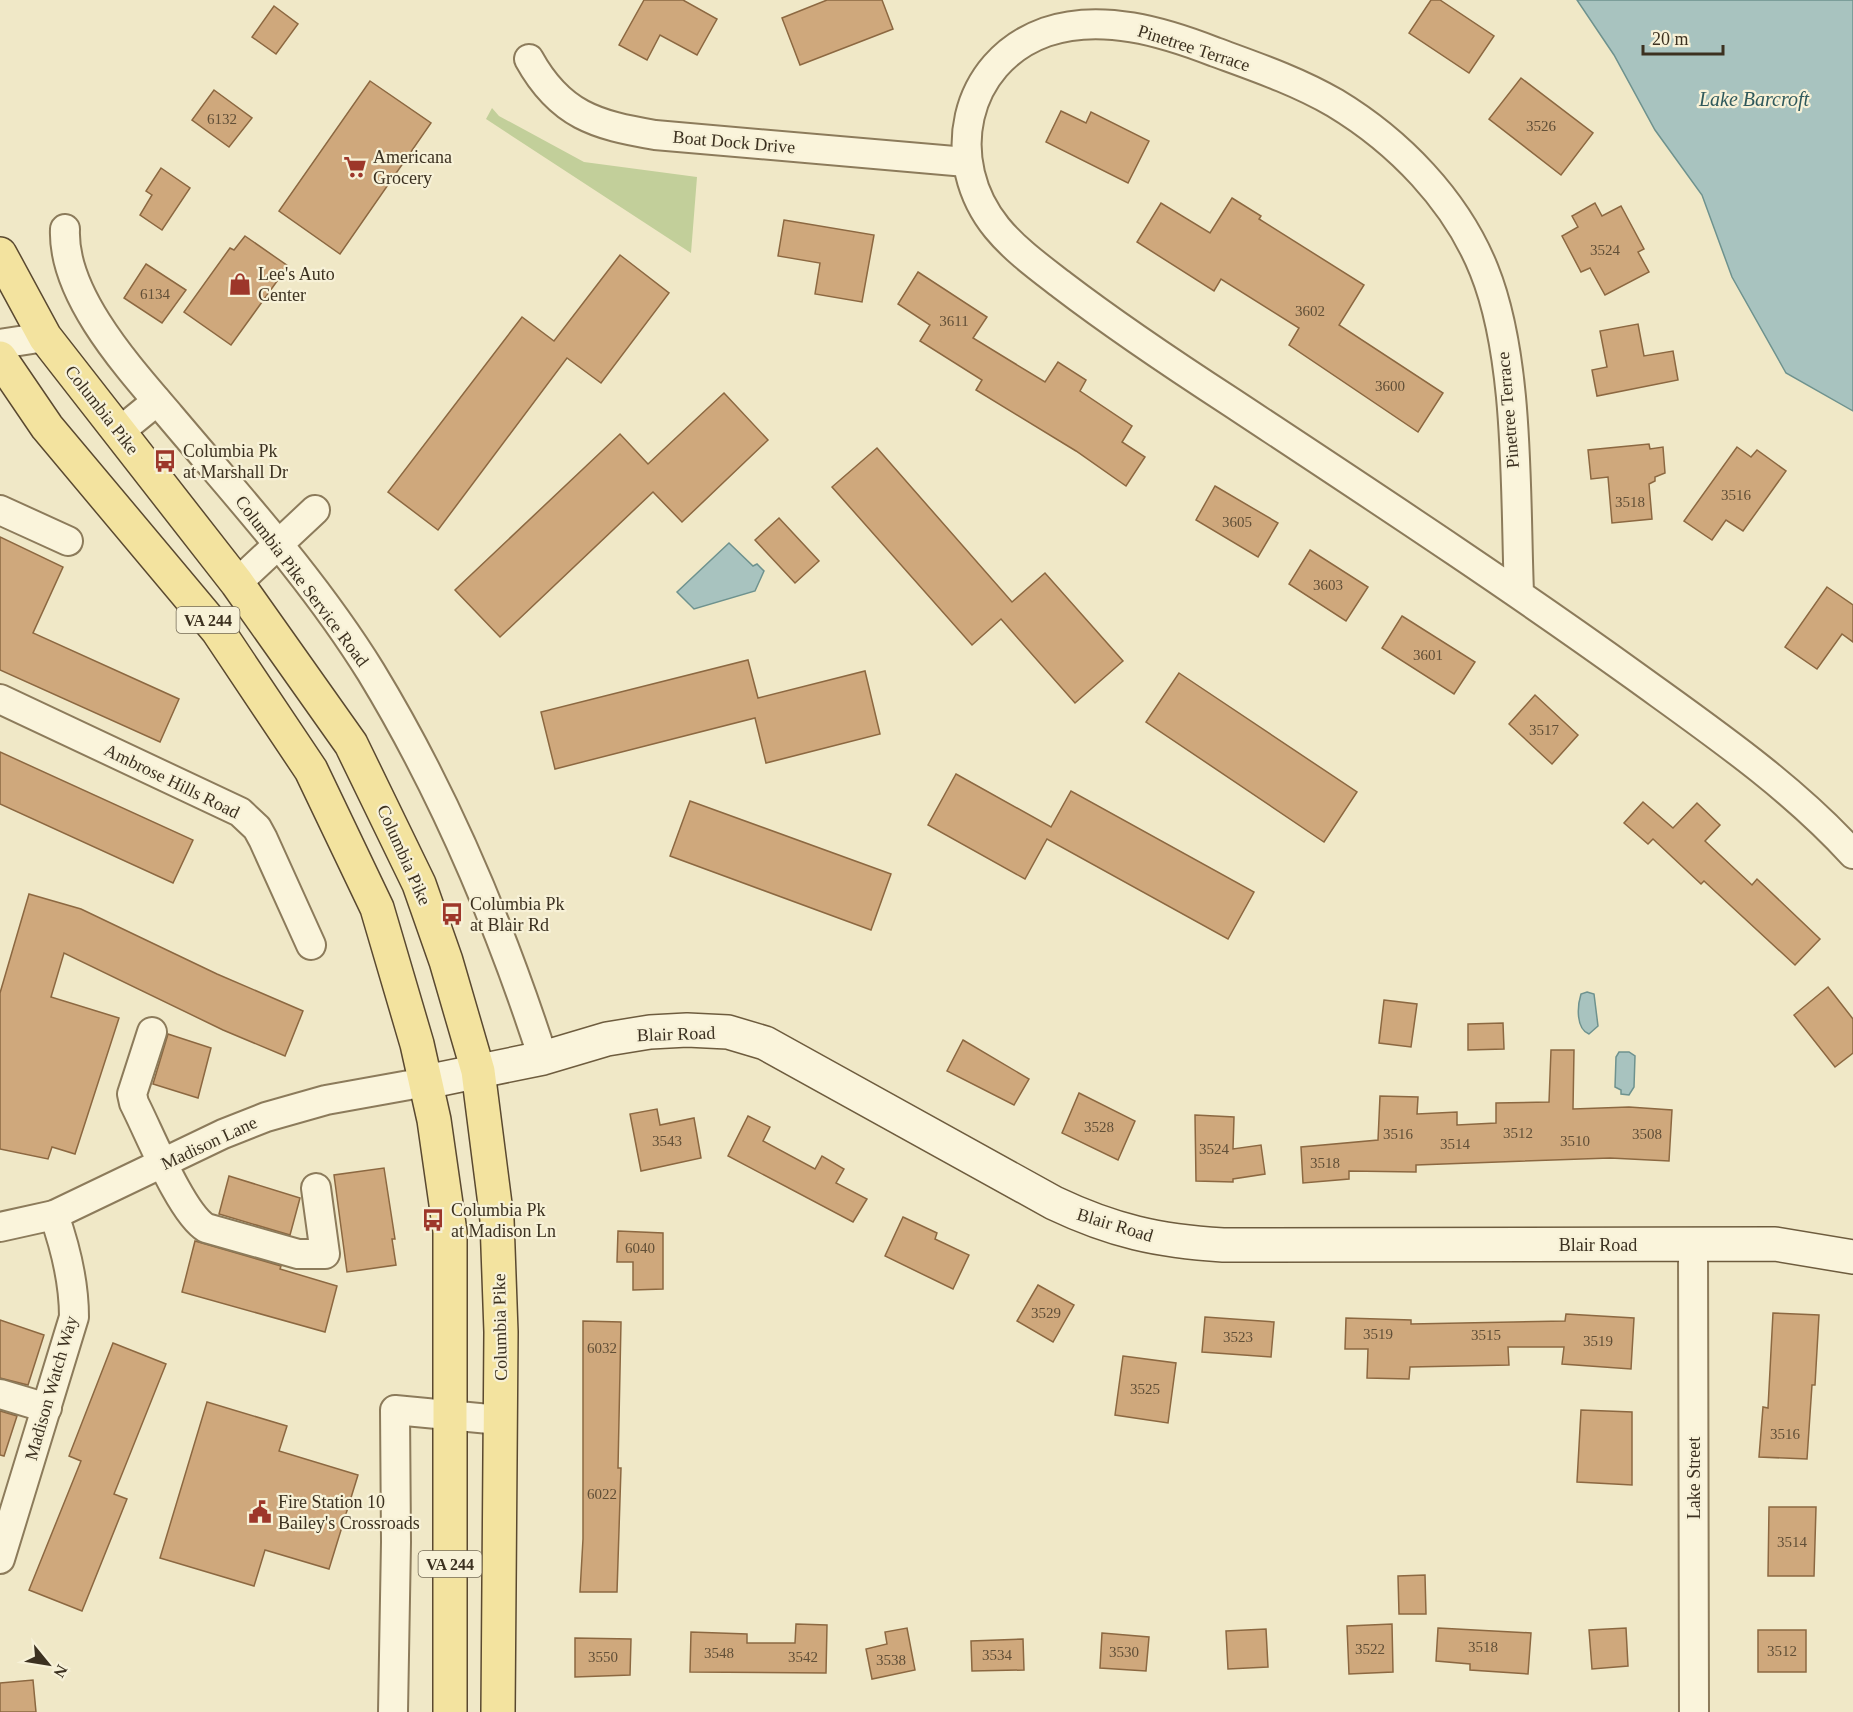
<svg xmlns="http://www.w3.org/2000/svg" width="1853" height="1712" font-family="'Times New Roman',serif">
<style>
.green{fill:#c2cf9a}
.water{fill:#a8c3bf;stroke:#6e928e;stroke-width:1.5}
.building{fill:#cfa87c;stroke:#8c6841;stroke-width:1.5}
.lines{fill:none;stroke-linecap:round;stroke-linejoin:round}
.street-casing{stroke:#8c7b5b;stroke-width:32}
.secondary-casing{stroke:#6e5c3e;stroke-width:36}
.primary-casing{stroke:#5a4930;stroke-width:36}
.street{stroke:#faf4db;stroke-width:28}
.secondary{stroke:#faf4db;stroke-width:33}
.primary{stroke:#f3e39f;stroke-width:33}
.labels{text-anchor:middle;stroke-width:4.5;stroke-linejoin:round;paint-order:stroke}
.number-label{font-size:15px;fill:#614f37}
.shield{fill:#f7f1d7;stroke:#746b57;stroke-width:1.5}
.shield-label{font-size:16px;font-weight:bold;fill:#3c3120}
.street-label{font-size:18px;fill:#3c3120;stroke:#f7f1d7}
.poi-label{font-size:18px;fill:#3c3120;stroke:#f7f1d7;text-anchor:start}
.water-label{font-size:20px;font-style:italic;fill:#2f595c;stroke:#f7f1d7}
</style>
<rect width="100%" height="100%" fill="#f0e8c7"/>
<polygon class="green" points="492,108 499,116 584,162 697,177 691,253 486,119"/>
<g class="water">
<polygon points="1577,0 1853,0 1853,411 1786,373 1732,277 1702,195 1655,130 1614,55"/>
<polygon points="729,543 753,566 757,564 764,571 755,591 694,609 677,592"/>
<path d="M1587,992l7,2 4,32 -9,8c-13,-5 -12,-27 -8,-40z"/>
<polygon points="1619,1052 1629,1052 1635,1056 1634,1087 1629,1095 1621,1094 1621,1090 1615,1087 1616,1057"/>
</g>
<g class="building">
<polygon points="644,0 683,0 717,19 697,55 660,35 647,60 619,45"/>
<polygon points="827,0 882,0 893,29 800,65 782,18"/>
<polygon points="1431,0 1440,0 1494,36 1469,73 1409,33"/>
<polygon points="274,6 298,24 276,54 252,37"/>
<polygon points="1521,78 1593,133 1561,175 1489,119"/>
<polygon points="370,81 431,123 340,254 279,211"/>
<polygon points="214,90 252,118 229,147 192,120"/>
<polygon points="1061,111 1086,123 1091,112 1149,141 1128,183 1046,142"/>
<polygon points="161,168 190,188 162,230 140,215 152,195 146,191"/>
<polygon points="1232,198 1261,216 1259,219 1364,285 1339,325 1443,393 1418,432 1289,345 1299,328 1221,279 1214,291 1137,242 1161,203 1210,233"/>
<polygon points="1595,203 1602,216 1621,206 1644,249 1638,252 1649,272 1605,295 1590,268 1581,272 1562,236 1578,227 1572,216"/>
<polygon points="784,220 874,235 862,302 815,294 820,263 778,256"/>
<polygon points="245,236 288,266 231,345 184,312 230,248 234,250"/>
<polygon points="620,255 669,293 601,383 567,358 438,530 388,492 522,317 554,341"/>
<polygon points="146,264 186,290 162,323 124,298"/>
<polygon points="918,272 987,317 973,338 1045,382 1058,362 1086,380 1080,391 1132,426 1122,442 1145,457 1126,486 1076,451 976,390 982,380 920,341 930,325 898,304"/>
<polygon points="1638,324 1644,356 1673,351 1678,380 1597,396 1592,370 1607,367 1600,331"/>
<polygon points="724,393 768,440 682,522 653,492 500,637 455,590 620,434 648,464"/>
<polygon points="1649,444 1650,449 1663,447 1665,473 1655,477 1655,481 1649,484 1652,519 1612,523 1608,477 1591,479 1588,450"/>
<polygon points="1737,447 1751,457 1757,450 1786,471 1743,531 1726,520 1712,540 1684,521"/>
<polygon points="877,448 1012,602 1045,573 1123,661 1075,703 1001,619 972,645 832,487"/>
<polygon points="1215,486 1278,523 1258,557 1196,520"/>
<polygon points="779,518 819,561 795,583 755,540"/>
<polygon points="0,537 63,567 33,633 179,699 160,742 0,670"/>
<polygon points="1310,550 1368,587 1346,621 1289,584"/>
<polygon points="1827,587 1853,605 1853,642 1842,634 1817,669 1785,647"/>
<polygon points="1402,616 1475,662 1454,694 1382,648"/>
<polygon points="748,660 758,698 865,671 880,734 766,763 755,718 555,769 541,712"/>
<polygon points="1179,673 1357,792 1324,842 1146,722"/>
<polygon points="1535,695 1578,735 1552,764 1509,724"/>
<polygon points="0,752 193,840 173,883 0,804"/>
<polygon points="956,774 1051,827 1071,791 1254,892 1228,939 1047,839 1025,879 928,825"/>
<polygon points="690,801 891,874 871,930 670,856"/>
<polygon points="1643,802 1673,828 1697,803 1720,825 1705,841 1752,885 1757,879 1820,939 1795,965 1704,881 1701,884 1653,839 1648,844 1624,823"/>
<polygon points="29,894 81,909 217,974 303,1011 285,1056 223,1030 64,953 51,997 119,1018 75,1154 52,1147 48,1159 0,1149 0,993"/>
<polygon points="1828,987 1853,1019 1853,1053 1835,1067 1794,1015"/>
<polygon points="1384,1000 1417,1004 1411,1047 1379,1043"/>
<polygon points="1503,1023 1504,1049 1468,1050 1468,1024"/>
<polygon points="168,1034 211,1048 198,1098 153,1084"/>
<polygon points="963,1040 1029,1079 1014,1105 947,1071"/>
<polygon points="1551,1050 1574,1050 1573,1109 1629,1107 1672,1110 1669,1161 1610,1158 1416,1165 1416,1172 1349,1171 1349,1179 1303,1183 1301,1147 1378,1140 1380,1096 1418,1097 1417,1114 1457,1112 1457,1125 1496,1123 1496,1103 1549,1102"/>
<polygon points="1079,1093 1135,1121 1118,1160 1062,1133"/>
<polygon points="657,1109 660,1125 694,1118 701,1158 641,1171 630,1114"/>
<polygon points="1195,1115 1234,1117 1233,1149 1261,1145 1265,1174 1233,1179 1233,1182 1196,1181"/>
<polygon points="748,1116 770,1127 763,1141 815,1169 822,1156 844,1169 836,1183 867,1199 853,1222 728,1156"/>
<polygon points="384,1168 395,1239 392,1239 396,1265 347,1272 334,1175"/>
<polygon points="229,1176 300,1198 290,1235 219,1214"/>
<polygon points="903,1217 937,1233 935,1239 969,1255 953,1289 885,1256"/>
<polygon points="618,1231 663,1233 663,1289 633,1290 633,1262 617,1262"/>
<polygon points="195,1241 281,1266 280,1269 337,1286 325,1332 182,1292"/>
<polygon points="1038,1285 1074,1305 1053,1342 1017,1321"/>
<polygon points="1773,1313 1819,1315 1815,1385 1812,1385 1807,1459 1759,1457 1763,1407 1768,1408"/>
<polygon points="1566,1314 1634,1318 1631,1369 1562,1364 1564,1347 1508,1347 1509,1365 1410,1367 1409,1379 1367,1378 1368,1349 1345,1349 1346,1318 1411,1320 1411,1324 1565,1321"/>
<polygon points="1205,1317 1274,1322 1271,1357 1202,1352"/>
<polygon points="0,1320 44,1335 28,1385 0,1378"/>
<polygon points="583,1321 621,1322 618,1468 621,1468 617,1592 580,1592 583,1539"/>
<polygon points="113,1343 166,1364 114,1494 127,1499 82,1611 29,1590 81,1461 69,1456"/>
<polygon points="1123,1356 1176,1363 1168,1423 1115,1415"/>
<polygon points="207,1402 287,1426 279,1451 358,1475 329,1569 265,1550 254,1586 160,1558"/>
<polygon points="1581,1410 1632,1412 1632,1485 1577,1482"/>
<polygon points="0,1411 17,1416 4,1456 0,1455"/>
<polygon points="1769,1507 1816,1507 1814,1576 1768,1576"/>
<polygon points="1425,1575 1426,1614 1399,1614 1398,1576"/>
<polygon points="796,1624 827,1625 826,1673 690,1672 691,1632 747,1634 747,1643 795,1643"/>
<polygon points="1392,1624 1393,1672 1349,1674 1347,1626"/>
<polygon points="907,1628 915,1670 872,1679 866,1649 887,1644 885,1632"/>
<polygon points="1438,1628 1531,1633 1528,1674 1470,1670 1470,1664 1436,1661"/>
<polygon points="1626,1628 1628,1666 1592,1669 1589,1630"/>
<polygon points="1266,1629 1268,1667 1228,1669 1226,1631"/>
<rect x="1758" y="1630" width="48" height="42"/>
<polygon points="1102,1633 1149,1637 1146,1671 1100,1668"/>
<polygon points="575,1638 631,1639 630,1675 575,1677"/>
<polygon points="1023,1639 1024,1670 972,1671 971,1641"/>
<polygon points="33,1680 36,1712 0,1712 0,1683"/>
</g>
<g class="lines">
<g class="street-casing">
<g id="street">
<path d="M529,59c31,56 67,66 126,76l311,27"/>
<path d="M65,229c-3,66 64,139 105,187 70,83 144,164 201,256 73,120 129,253 172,386"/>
<polyline points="0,344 45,337"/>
<polyline points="119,432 157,401"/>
<polyline points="0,510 68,541"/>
<polyline points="237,583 315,510"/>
<path d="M1519,592c-4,-96 1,-233 -35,-322 -28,-70 -86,-129 -149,-167 -38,-22 -79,-36 -120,-51 -51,-20 -114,-39 -169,-20 -84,30 -103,130 -49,196 18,22 43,40 65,57 55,42 112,80 169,117 136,90 272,179 404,274 76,55 155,109 218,178"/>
<polyline points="0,699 240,812 257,828 263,839 311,945"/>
<path d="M152,1032l-20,62 2,9c15,29 47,110 72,125l92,26h27l-9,-66"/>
<polyline points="0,1227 54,1215 223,1134 266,1117 326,1100 426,1082"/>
<polyline points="1693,1245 1694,1712"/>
<polyline points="0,1394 47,1408"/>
<path d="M0,1559l74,-242c0,-36 -8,-68 -20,-102"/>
<polyline points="393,1712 396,1542 395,1410 500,1420"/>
</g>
</g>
<g class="secondary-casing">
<path id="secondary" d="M426,1082l117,-24 64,-19 43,-7 37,-2 41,2 37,11 289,160c59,28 104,38 169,42l552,-1 78,13"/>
</g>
<g class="primary-casing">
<g id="primary">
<polyline points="0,254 45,337 237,583 351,744 419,884 446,961 478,1071 497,1220 501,1332 498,1712"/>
<polyline points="0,358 47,427 218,631 311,770 377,908 417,1044 434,1120 450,1232 450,1712"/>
</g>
</g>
<use href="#street" class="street"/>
<use href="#secondary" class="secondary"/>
<use href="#primary" class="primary"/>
</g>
<defs>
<g id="supermarket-bare" transform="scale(1.8)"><path d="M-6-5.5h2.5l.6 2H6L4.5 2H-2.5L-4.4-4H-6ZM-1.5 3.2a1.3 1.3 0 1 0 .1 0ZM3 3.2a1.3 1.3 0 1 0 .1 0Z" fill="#9d372a" stroke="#f7f1d7" stroke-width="2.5" paint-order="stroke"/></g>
<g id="shop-bare" transform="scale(1.8)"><path d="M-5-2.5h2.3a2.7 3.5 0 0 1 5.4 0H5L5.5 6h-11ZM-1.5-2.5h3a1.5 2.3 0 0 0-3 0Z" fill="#9d372a" stroke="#f7f1d7" stroke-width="2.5" paint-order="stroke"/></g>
<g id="bus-bare" transform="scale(1.8)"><path d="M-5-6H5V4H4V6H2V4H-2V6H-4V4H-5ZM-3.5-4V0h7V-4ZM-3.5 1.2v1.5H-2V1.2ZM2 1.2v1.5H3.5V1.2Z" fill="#9d372a" stroke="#f7f1d7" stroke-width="2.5" paint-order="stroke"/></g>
<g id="civic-bare" transform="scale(1.8)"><path d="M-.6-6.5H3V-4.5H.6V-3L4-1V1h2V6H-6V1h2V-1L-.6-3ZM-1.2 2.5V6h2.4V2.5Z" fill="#9d372a" stroke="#f7f1d7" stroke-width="2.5" paint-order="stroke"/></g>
</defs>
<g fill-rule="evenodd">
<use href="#supermarket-bare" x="355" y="167"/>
<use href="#shop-bare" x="240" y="284"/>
<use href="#bus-bare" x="165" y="461"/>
<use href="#bus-bare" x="452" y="914"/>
<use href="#bus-bare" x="433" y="1220"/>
<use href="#civic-bare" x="260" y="1512"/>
</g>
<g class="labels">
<g class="number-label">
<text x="222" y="124">6132</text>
<text x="1541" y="131">3526</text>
<text x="1605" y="255">3524</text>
<text x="155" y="299">6134</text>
<text x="1310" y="316">3602</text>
<text x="954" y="326">3611</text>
<text x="1390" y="391">3600</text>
<text x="1736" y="500">3516</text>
<text x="1630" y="507">3518</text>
<text x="1237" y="527">3605</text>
<text x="1328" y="590">3603</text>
<text x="1428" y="660">3601</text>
<text x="1544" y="735">3517</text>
<text x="1099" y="1132">3528</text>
<text x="1518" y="1138">3512</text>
<text x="1398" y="1139">3516</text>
<text x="1647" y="1139">3508</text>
<text x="667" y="1146">3543</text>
<text x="1575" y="1146">3510</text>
<text x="1455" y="1149">3514</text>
<text x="1214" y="1154">3524</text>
<text x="1325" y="1168">3518</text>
<text x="640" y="1253">6040</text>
<text x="1046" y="1318">3529</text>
<text x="1378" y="1339">3519</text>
<text x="1486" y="1340">3515</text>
<text x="1238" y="1342">3523</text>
<text x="1598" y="1346">3519</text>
<text x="602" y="1353">6032</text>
<text x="1145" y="1394">3525</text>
<text x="1785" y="1439">3516</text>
<text x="602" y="1499">6022</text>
<text x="1792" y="1547">3514</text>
<text x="1483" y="1652">3518</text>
<text x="1370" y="1654">3522</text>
<text x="1782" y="1656">3512</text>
<text x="1124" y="1657">3530</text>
<text x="719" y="1658">3548</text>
<text x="997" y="1660">3534</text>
<text x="603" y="1662">3550</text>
<text x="803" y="1662">3542</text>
<text x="891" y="1665">3538</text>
</g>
<g class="shield">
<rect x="176.5" y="607" width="63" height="26" rx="4.5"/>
<rect x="418.5" y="1551" width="63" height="26" rx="4.5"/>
</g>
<g class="shield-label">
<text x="208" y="626">VA 244</text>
<text x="450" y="1570">VA 244</text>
</g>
<g class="street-label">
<text transform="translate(1194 48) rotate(18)" y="6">Pinetree Terrace</text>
<text transform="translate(734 142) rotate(5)" y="6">Boat Dock Drive</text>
<text transform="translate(102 410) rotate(52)" y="6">Columbia Pike</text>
<text transform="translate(1508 410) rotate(-95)" y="6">Pinetree Terrace</text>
<text transform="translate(302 581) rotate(53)" y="6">Columbia Pike Service Road</text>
<text transform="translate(172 781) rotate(26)" y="6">Ambrose Hills Road</text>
<text transform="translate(404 855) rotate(66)" y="6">Columbia Pike</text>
<text transform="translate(676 1034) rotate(-2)" y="6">Blair Road</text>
<text transform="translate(209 1143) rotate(-25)" y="6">Madison Lane</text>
<text transform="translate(1115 1225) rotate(17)" y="6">Blair Road</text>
<text x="1598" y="1251">Blair Road</text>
<text transform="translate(500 1327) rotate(-91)" y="6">Columbia Pike</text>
<text transform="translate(51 1388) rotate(-74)" y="6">Madison Watch Way</text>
<text transform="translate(1694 1478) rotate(-90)" y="6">Lake Street</text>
</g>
<g class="poi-label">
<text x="373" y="163">Americana<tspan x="373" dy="21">Grocery</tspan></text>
<text x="258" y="280">Lee's Auto<tspan x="258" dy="21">Center</tspan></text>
<text x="183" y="457">Columbia Pk<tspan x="183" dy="21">at Marshall Dr</tspan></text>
<text x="470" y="910">Columbia Pk<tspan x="470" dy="21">at Blair Rd</tspan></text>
<text x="451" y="1216">Columbia Pk<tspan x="451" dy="21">at Madison Ln</tspan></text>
<text x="278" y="1508">Fire Station 10<tspan x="278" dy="21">Bailey's Crossroads</tspan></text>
</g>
<g class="water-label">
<text x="1754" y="106">Lake Barcroft</text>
</g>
</g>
<g transform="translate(48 1664) rotate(120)" stroke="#f7f1d7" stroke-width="4.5" paint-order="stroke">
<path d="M0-4.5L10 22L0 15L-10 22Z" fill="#3c3120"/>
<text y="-9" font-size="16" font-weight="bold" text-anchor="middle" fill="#3c3120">N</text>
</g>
<path d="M1643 45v9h80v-9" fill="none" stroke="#3c3120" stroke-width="3"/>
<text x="1652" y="45" font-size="18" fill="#3c3120" stroke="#f7f1d7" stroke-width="4.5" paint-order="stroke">20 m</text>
</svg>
